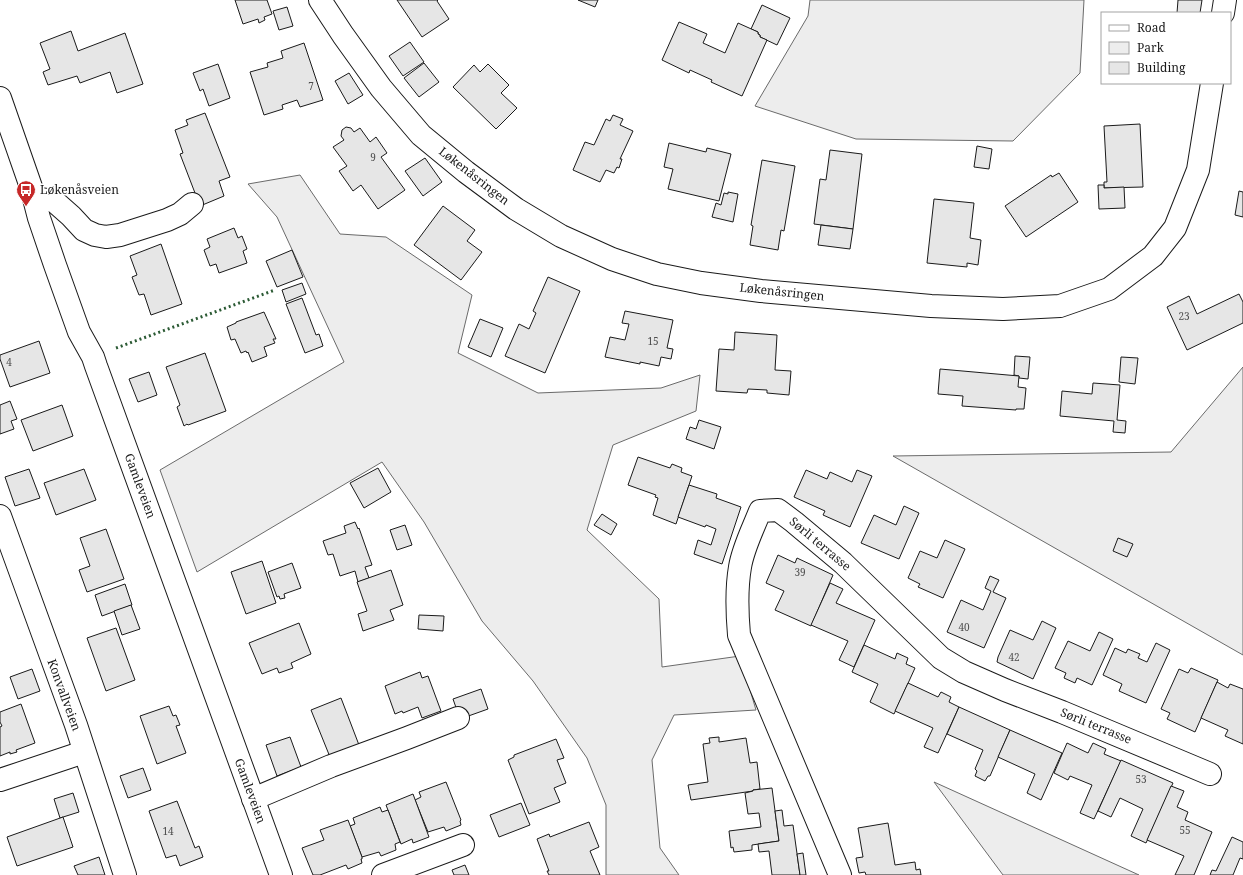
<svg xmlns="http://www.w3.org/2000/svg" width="1243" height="875" font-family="'Noto Serif',serif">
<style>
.green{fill:#ededed;stroke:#6a6a6a}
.building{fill:#e6e6e6;stroke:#1a1a1a}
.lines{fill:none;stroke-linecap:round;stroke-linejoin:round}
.minor-casing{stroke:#1a1a1a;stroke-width:24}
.minor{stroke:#fff;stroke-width:22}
.hedge{stroke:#2b5a34;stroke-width:3;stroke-dasharray:2 3;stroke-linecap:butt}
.labels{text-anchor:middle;stroke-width:3;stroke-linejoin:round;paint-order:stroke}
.number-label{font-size:10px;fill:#4d4d4d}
.street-label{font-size:12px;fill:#1a1a1a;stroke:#fff}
.poi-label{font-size:12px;fill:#1a1a1a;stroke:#fff;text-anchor:start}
</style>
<rect width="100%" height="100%" fill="#fff"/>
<g class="green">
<polygon points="810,0 1084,0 1080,73 1013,141 856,139 755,106 808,16"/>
<polygon points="300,175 340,234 386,237 472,295 458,353 538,393 661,388 700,375 696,411 613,445 587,530 659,599 662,667 740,656 756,710 674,715 652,760 660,848 679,875 606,875 606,805 587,758 533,681 482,621 424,522 382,462 197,572 160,470 344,362 277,217 248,184"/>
<polygon points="1243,367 1243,655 893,456 1171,452"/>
<polygon points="934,782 1139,875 1003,875"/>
</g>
<g class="building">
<polygon points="235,0 267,0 272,14 264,17 265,20 259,23 258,19 243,24"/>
<polygon points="397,0 438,0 437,1 449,19 422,37"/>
<polygon points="578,0 598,0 595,7"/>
<polygon points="1178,0 1202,0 1200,13 1177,13"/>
<polygon points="762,5 790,18 777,45 760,37 760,35 758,34 758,32 751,29"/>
<polygon points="287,7 293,26 279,30 273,11"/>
<polygon points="679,22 707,34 703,43 725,53 738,23 758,32 758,34 760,35 760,37 767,40 742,96 711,82 712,80 690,70 689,73 662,60"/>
<polygon points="71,31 78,51 125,33 143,84 117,93 110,72 80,83 77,76 48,85 43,72 50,69 40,43"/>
<polygon points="410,42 424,62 403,76 389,56"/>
<polygon points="304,43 323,100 300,107 297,100 282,105 283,109 264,115 250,72 268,67 267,63 283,58 281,51"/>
<polygon points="424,63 439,82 419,97 404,78"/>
<polygon points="218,64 230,98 209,106 203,89 200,91 193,73"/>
<polygon points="488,64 509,85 501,93 517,108 496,129 453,87 474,65 480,72"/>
<polygon points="349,73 363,95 348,104 335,81"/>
<polygon points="205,113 230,177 219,181 224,196 200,206 180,154 183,153 175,130 188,125 186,120"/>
<polygon points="613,115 623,119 620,125 633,131 620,159 622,159 619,168 617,167 614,173 606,170 600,182 573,170 585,142 594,145 606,119 610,121"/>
<polygon points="1140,124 1143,187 1104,188 1104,182 1107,182 1104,126"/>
<polygon points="346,127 351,128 354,132 360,128 370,142 376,137 387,153 381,157 405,190 378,209 361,185 353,191 339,171 347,166 333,147 344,140 341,136 342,130"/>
<polygon points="669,143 706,152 707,148 731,154 719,201 668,189 673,169 664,167"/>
<polygon points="977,146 992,149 989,169 974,167"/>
<polygon points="830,150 862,154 853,229 814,224 820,179 826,180"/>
<polygon points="425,158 442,182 423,196 405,171"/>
<polygon points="762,160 795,166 784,231 781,230 778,250 750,245 753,226 751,225"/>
<polygon points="1059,173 1078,202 1026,237 1005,206 1051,175 1052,177"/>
<polygon points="1098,185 1104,185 1104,188 1124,187 1125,208 1099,209"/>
<polygon points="1239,191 1243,192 1243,217 1235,215"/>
<polygon points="728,192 738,194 733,222 712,217 716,203 721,205 724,193 728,194"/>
<polygon points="934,199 974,203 970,238 981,240 978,265 967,263 967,267 927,263"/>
<polygon points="443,206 475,230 467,241 482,252 461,280 414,245"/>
<polygon points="821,225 853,229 850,249 818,245"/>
<polygon points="234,228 238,238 242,236 247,249 243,251 247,263 219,273 216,264 210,266 204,250 210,247 207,239"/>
<polygon points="161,244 182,304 151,315 144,294 139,295 132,277 137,275 130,256"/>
<polygon points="292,250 303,277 277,287 266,261"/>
<polygon points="548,277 580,291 545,373 505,356 519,324 529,329 536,313 533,311"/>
<polygon points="302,283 306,294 286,302 282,290"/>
<polygon points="1239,294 1243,302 1243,323 1187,350 1167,307 1189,296 1197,314"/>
<polygon points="302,298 316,335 319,334 323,346 305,353 286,304"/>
<polygon points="625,311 673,320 667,348 673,349 671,359 661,357 659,366 640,362 640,364 605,357 610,337 625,340 629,324 622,323"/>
<polygon points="264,312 276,339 273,339 275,343 264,347 267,356 252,362 248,352 247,353 246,351 241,353 235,339 231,340 227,327 236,323 236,322"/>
<polygon points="480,319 503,328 491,357 468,347"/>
<polygon points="735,332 777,335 775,370 791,371 789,395 767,393 767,390 748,389 747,393 716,391 719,349 734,350"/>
<polygon points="39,341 50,373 10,387 0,359 0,355"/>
<polygon points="205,353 226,411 188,425 187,424 184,426 177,407 180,405 166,367"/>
<polygon points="1015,356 1030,357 1028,379 1019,378 1019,376 1014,375"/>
<polygon points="1121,357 1138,358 1135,384 1119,382"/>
<polygon points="940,369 1019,376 1018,387 1026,388 1024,409 1016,409 1016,410 962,406 963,396 938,394"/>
<polygon points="149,372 157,395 138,402 129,379"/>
<polygon points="1093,383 1120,385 1117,420 1126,421 1125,433 1113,432 1114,421 1060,416 1062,391 1092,394"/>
<polygon points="10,401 17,419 11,421 14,429 0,434 0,405"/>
<polygon points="62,405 73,436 33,451 21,420"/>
<polygon points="699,420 721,427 714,449 686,439 690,427 696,429"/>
<polygon points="638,457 670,468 672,464 682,468 681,472 692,476 676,524 653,515 658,498 655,497 656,495 628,485"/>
<polygon points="378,468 391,492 364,508 350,483"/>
<polygon points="29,469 40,498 15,506 5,477"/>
<polygon points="84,469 96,500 56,515 44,483"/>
<polygon points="806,470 827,479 830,472 852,482 857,470 872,476 850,527 823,515 825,511 794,497"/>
<polygon points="689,485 717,494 716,498 741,507 722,564 694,554 698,540 711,545 716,529 706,525 705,527 678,517"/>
<polygon points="904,506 919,513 899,559 861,543 874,515 896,525"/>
<polygon points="602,514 617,524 611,535 594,525"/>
<polygon points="355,522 358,529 359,528 372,565 365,567 369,578 358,582 355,571 340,576 333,554 328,555 323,541 346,533 344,526"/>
<polygon points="405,525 412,545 397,550 390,530"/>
<polygon points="106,529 124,579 87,592 79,570 90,566 80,538"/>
<polygon points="1118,538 1133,544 1127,557 1113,551"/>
<polygon points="945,540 965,549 943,598 918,587 920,584 908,578 920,551 937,558"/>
<polygon points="778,555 795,563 797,558 833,575 811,626 775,610 784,591 766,583"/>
<polygon points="262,561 276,603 246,614 231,572"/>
<polygon points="292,563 301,588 284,594 285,598 280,599 279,596 277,597 268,572"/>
<polygon points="391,570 403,605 390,610 394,620 363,631 358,614 367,611 357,582"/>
<polygon points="990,576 999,580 993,592 1006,598 984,648 947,632 961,600 983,610 991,591 985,588"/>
<polygon points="830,583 843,589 836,603 875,620 854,667 839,660 848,641 811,625"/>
<polygon points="125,584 132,605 102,616 95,595"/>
<polygon points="131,605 140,629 122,635 114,611"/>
<polygon points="419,615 444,616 443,631 418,629"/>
<polygon points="1042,621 1056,628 1033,679 997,662 998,657 1010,630 1033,640"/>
<polygon points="299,623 311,654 291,663 293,668 279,673 277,668 262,674 249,643"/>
<polygon points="116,628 135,680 106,691 87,638"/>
<polygon points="1099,632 1113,639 1092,685 1077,678 1075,683 1064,678 1066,673 1055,668 1068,641 1090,651"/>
<polygon points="1156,643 1170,650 1146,703 1119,691 1122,684 1103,675 1115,648 1126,653 1128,649 1140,654 1138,658 1147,662"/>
<polygon points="864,645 895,659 897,653 908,658 906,664 915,668 894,714 870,702 878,684 852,672"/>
<polygon points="1191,668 1218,680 1195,732 1167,719 1170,713 1161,709 1179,669 1188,673"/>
<polygon points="32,669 40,691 18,699 10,677"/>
<polygon points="420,672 422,678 428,676 441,711 422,718 418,707 403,713 402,711 395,714 385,686"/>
<polygon points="1217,682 1228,688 1230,684 1243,689 1243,744 1225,736 1228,730 1201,718"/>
<polygon points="908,683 938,697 941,692 951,697 949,702 959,707 938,753 924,747 933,728 895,711"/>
<polygon points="481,689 488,709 460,719 453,699"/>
<polygon points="341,698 359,745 330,757 311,710"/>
<polygon points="21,704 35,743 16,750 17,752 10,754 10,752 0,756 0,727 2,726 0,722 0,712"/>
<polygon points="169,706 173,716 176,715 180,725 176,726 186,753 157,764 140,716"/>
<polygon points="959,707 1010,730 990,776 988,776 985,781 975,776 977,771 975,769 983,750 947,734"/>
<polygon points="1010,730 1062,753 1041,800 1027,793 1035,774 998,757"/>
<polygon points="290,737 301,767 277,776 266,745"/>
<polygon points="719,737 719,742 746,738 750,763 757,762 760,789 753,790 753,791 691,800 688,785 708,782 703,744 710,743 709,738"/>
<polygon points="556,739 564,758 557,760 566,783 554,788 560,802 529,814 508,760 514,757 514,755"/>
<polygon points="1067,743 1088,753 1093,743 1106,749 1104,754 1121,761 1094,819 1080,813 1092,785 1070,776 1068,780 1054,773"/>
<polygon points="1121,760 1173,783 1146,843 1131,836 1143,809 1120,798 1111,817 1098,811"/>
<polygon points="143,768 151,790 128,798 120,776"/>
<polygon points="446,782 461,820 460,821 461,825 446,831 444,827 428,832 415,800 421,797 419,792"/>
<polygon points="1171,786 1184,791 1177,807 1188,812 1185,820 1212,832 1194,875 1175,875 1184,856 1147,840"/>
<polygon points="772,788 779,841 752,845 752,850 734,852 733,847 731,848 729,831 761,827 759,813 748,814 745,793 753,791 753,790"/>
<polygon points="73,793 79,812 60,818 54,799"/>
<polygon points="413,794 429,837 413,843 412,839 401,844 386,805"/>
<polygon points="177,801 195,848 199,846 203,857 180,866 176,855 166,858 149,811"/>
<polygon points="521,803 530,825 499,837 490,815"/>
<polygon points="380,807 382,812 388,810 400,842 395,844 396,850 381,856 379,852 362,857 350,826 355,824 353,818"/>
<polygon points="782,810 784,826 793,825 800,875 772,875 769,851 759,852 758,844 779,841 775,811"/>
<polygon points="63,817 73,847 17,866 7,837"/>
<polygon points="348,820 362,857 362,859 361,859 362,863 348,869 346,865 320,875 313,875 302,848 324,840 320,830"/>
<polygon points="589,822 599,847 590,851 600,875 549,875 547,871 549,871 537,839 549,834 550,837"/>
<polygon points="888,823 895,865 915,862 916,870 920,869 921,875 866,875 865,872 859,873 856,858 863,857 858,828"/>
<polygon points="1232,837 1243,842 1243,859 1240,858 1233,875 1210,875 1212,870 1216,871"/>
<polygon points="803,853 806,875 800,875 797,854"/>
<polygon points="99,857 105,875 78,875 74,866"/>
<polygon points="465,865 469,875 454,875 452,870"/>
</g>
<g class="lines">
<g class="minor-casing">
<g id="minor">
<polyline points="320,0 343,35 381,88 421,135 466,172 516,209 561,236 612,259 657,274 701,283 761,291 931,306 1003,309 1060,306 1109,289 1153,256 1175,228 1198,170 1212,83"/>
<polyline points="1223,13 1225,0"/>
<polyline points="0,98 31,187 39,218 55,265 79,332 93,357 96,366 281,875"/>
<polyline points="35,198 54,201 71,216 84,230 95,235 106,237 120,235 167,220 180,214 192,204"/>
<polyline points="0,516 76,725 125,875"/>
<polyline points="0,780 84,752"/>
<polyline points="253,799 331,766 407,738 458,718"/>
<polyline points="383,875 463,845"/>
<path d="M840,875l-101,-240c-2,-23 -3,-45 1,-68 3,-19 13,-38 20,-56l18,-1 16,12 49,41 98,95 23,14 41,18 57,22 148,62"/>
</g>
</g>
<use href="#minor" class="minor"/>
<polyline class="hedge" points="116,348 275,290"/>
</g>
<defs>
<g id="bus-pin" transform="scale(1)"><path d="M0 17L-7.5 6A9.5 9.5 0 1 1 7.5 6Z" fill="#c62828" stroke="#fff"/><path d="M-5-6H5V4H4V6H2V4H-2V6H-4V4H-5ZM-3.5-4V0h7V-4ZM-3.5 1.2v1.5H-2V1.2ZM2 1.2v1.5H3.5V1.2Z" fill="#fff"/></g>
</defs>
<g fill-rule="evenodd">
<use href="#bus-pin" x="26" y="190"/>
</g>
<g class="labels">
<g class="number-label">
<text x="311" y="90">7</text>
<text x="373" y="161">9</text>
<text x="1184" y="320">23</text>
<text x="653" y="345">15</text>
<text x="9" y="366">4</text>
<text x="800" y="576">39</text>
<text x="964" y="631">40</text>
<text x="1014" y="661">42</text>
<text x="1141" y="783">53</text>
<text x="1185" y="834">55</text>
<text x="168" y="835">14</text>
</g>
<g class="street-label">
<text transform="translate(474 176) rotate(38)" y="4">Løkenåsringen</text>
<text transform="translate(782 292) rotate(6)" y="4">Løkenåsringen</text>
<text transform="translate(140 486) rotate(70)" y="4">Gamleveien</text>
<text transform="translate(820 544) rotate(40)" y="4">Sørli terrasse</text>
<text transform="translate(64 695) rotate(70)" y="4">Konvallveien</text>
<text transform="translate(1096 726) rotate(22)" y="4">Sørli terrasse</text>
<text transform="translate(250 791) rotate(70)" y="4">Gamleveien</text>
</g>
<g class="poi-label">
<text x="40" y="194">Løkenåsveien</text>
</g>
</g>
<rect x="1101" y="12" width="130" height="72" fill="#ffffff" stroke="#a3a3a3"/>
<rect x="1109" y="25" width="20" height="6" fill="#ffffff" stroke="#a3a3a3"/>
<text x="1137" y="32" font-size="12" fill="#1a1a1a">Road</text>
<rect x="1109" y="42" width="20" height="12" fill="#ededed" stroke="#a3a3a3"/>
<text x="1137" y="52" font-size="12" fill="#1a1a1a">Park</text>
<rect x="1109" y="62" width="20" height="12" fill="#e6e6e6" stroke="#a3a3a3"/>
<text x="1137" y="72" font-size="12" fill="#1a1a1a">Building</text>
</svg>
